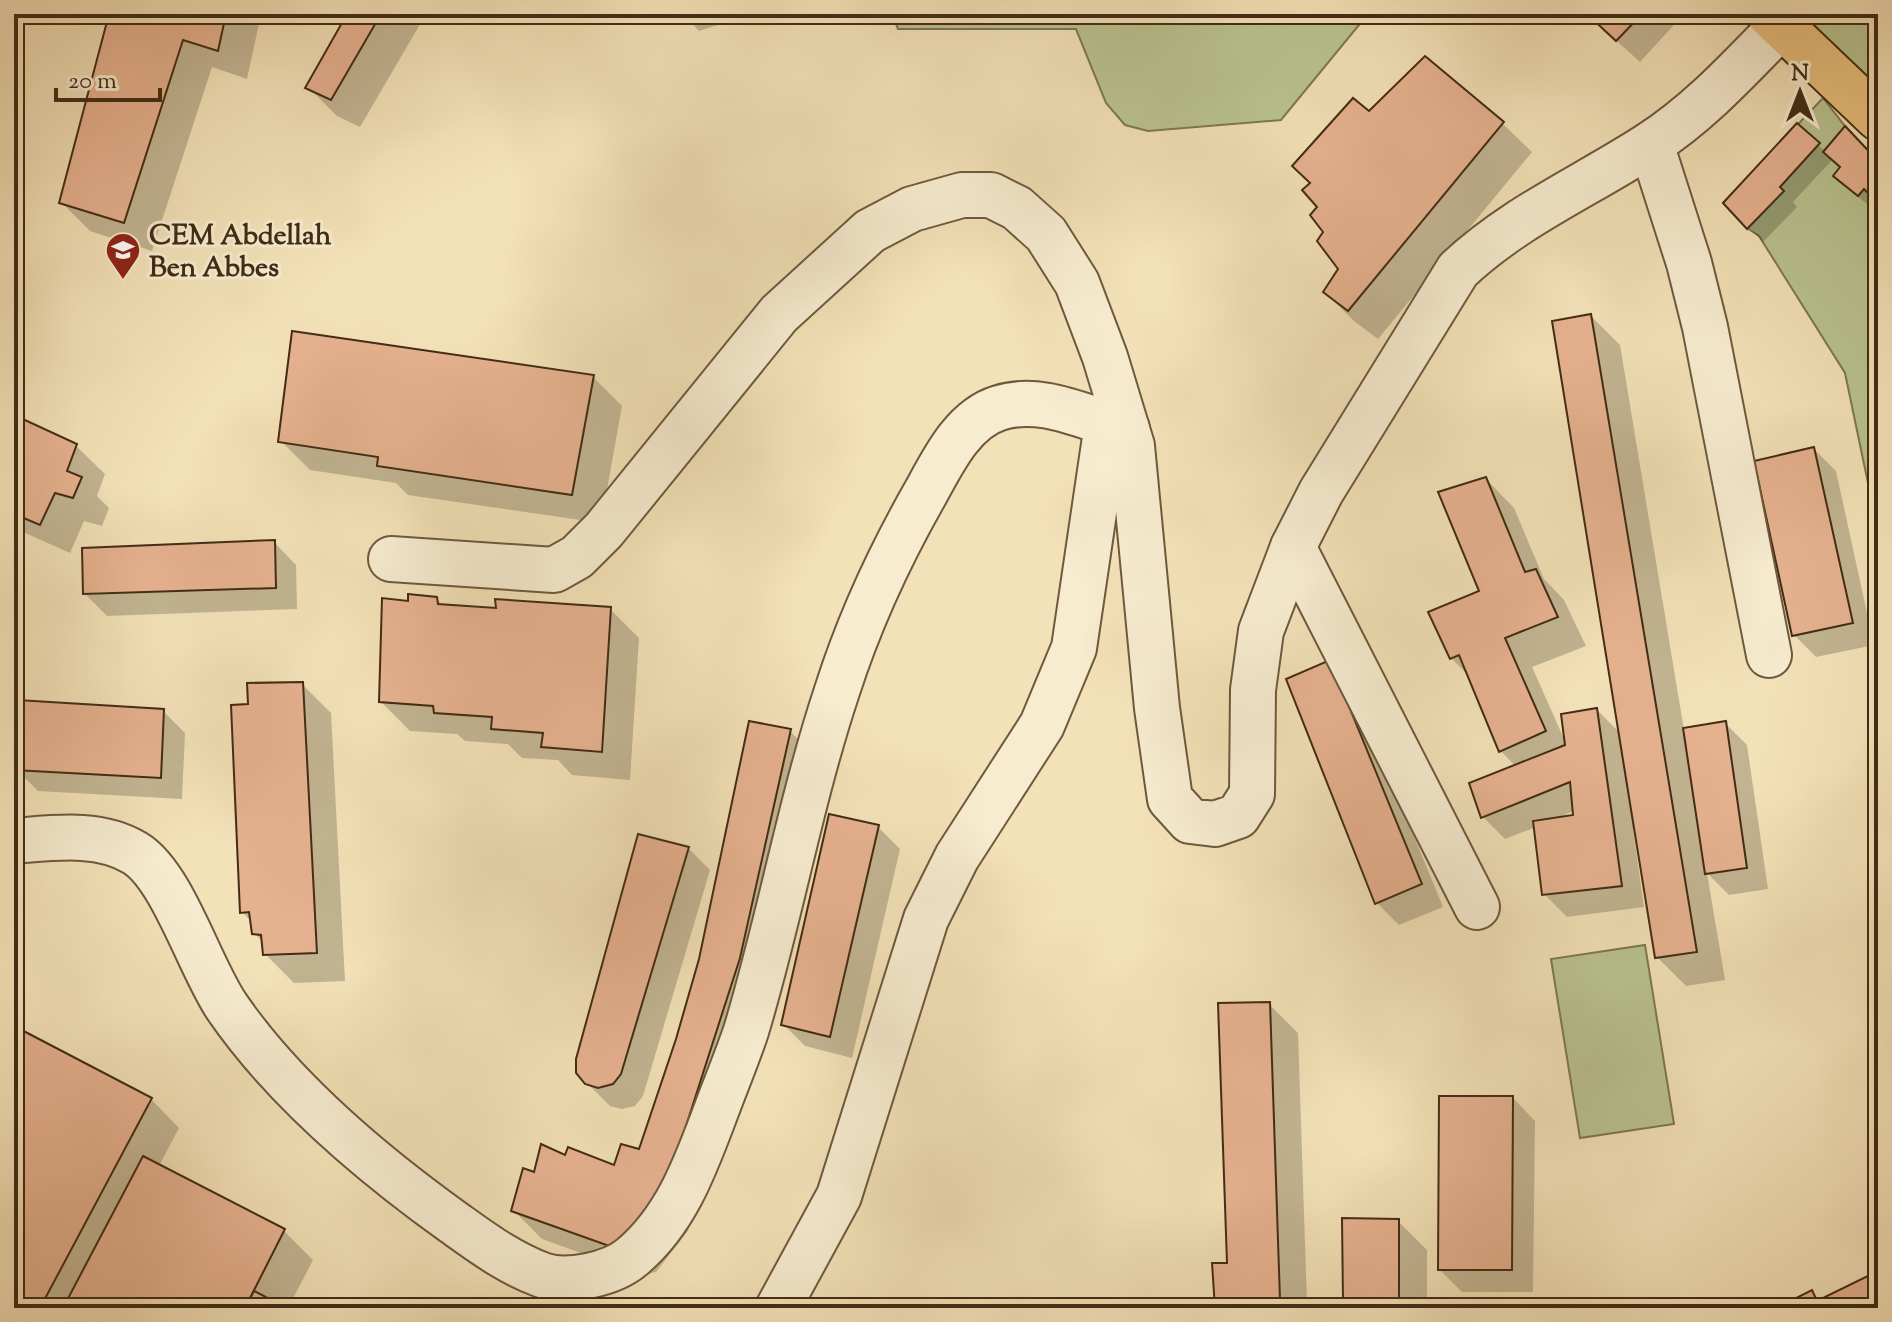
<svg xmlns="http://www.w3.org/2000/svg" width="1892" height="1322" font-family="'Sorts Mill Goudy',serif">
<style>
.green{fill:#b9c390;stroke:#7e7852;stroke-width:2}
.shadow{fill:#0003;fill-rule:evenodd}
.building{fill:#e6b18f;stroke:#422c15;stroke-width:2}
.lines{fill:none;stroke-linecap:round;stroke-linejoin:round}
.minor-casing{stroke:#6e593e;stroke-width:48}
.major-casing{stroke:#422c15;stroke-width:48}
.minor{stroke:#f7ecd0;stroke-width:44}
.major{stroke:#eac07c;stroke-width:44}
.labels{text-anchor:middle;stroke-width:6;stroke-linejoin:round;paint-order:stroke}
.poi-label{font-size:28px;font-weight:bold;fill:#422c15;stroke:#f7ecd0;text-anchor:start}
</style>
<rect width="100%" height="100%" fill="#f3e1b7"/>
<filter id="stains"><feTurbulence type="fractalNoise" baseFrequency=".0025" numOctaves="4"/><feColorMatrix values="0 0 0 0 .2 0 0 0 0 .09 0 0 0 0 .02 0 0 0 .5 -.17"/></filter>
<radialGradient id="worn" r=".72"><stop offset=".6" stop-color="#630" stop-opacity="0"/><stop offset="1" stop-color="#630" stop-opacity=".3"/></radialGradient>
<g class="green">
<polygon points="892,14 1368,14 1281,120 1148,131 1125,125 1106,103 1076,29 898,29"/>
<polygon points="1782,14 1878,14 1878,107"/>
<polygon points="1823,98 1845,126 1878,161 1878,531 1845,373 1759,236 1747,228 1723,203"/>
<polygon points="1645,945 1674,1124 1580,1138 1551,959"/>
</g>
<g class="shadow">
<polygon points="111,14 261,14 247,79 212,67 152,251 90,231 61,202"/>
<polygon points="349,14 426,14 360,127 337,116 308,87"/>
<polygon points="683,14 753,14 699,31"/>
<polygon points="1587,14 1684,14 1640,62"/>
<polygon points="1425,58 1503,124 1532,152 1378,339 1354,321 1325,292 1340,269 1325,232 1320,207 1369,114"/>
<polygon points="1797,126 1826,152 1878,163 1878,204 1873,209 1850,190 1835,176 1842,168 1833,159 1793,202 1797,207 1763,242 1725,203"/>
<path d="M1591,316l29,29 64,385 41,-7 22,22 21,144 -39,6 -22,-22 18,107 -39,6 -29,-29 -21,-128h-3l11,78 -77,10 -23,-23 -8,-67 -31,12 -22,-22 -12,-33 45,-17 -15,-16 -32,-75 -18,-18 30,-66 5,-113 28,29 30,71 20,21 22,46 -54,21 33,74 32,-31 24,24zM1575,810l1,7 -18,1z"/>
<polygon points="593,377 622,406 601,523 408,495 396,483 310,470 281,441"/>
<polygon points="14,417 76,446 105,474 97,496 109,508 102,526 84,521 70,553 14,528"/>
<polygon points="1814,449 1836,471 1874,645 1816,657 1794,635"/>
<polygon points="274,542 296,565 297,609 107,616 85,594"/>
<polygon points="437,599 443,606 498,610 610,609 639,638 630,780 572,775 558,760 522,758 508,744 465,741 457,734 410,731 381,702 410,603"/>
<polygon points="1289,680 1352,685 1443,907 1399,925 1377,903"/>
<polygon points="302,684 331,713 345,981 294,983 265,954 264,943 254,933 252,922 242,912"/>
<polygon points="163,711 185,733 182,799 38,791 16,769"/>
<polygon points="790,731 818,760 741,1078 688,1231 656,1272 642,1275 542,1239 513,1210 536,1174 567,1158 615,1168 641,1152 678,1040 700,960"/>
<polygon points="878,827 900,849 852,1058 805,1046 783,1024"/>
<polygon points="688,848 710,870 643,1096 635,1106 622,1109 610,1106 587,1083"/>
<polygon points="1269,1004 1298,1033 1307,1303 1345,1303 1398,1221 1427,1250 1427,1308 1217,1308 1229,1265"/>
<polygon points="14,1028 151,1099 179,1128 159,1166 284,1231 313,1260 288,1308 14,1308"/>
<polygon points="1513,1098 1535,1121 1533,1292 1462,1292 1440,1270"/>
</g>
<g class="building">
<polygon points="109,14 226,14 218,51 183,40 124,223 59,203"/>
<polygon points="347,14 381,14 331,100 305,88"/>
<polygon points="1587,14 1642,14 1616,41"/>
<polygon points="1425,56 1504,122 1348,311 1323,292 1338,269 1317,241 1323,232 1310,215 1317,207 1302,190 1310,183 1292,166 1353,98 1369,111"/>
<polygon points="1797,123 1820,143 1780,187 1784,191 1747,229 1723,203"/>
<polygon points="1845,126 1878,161 1878,197 1875,200 1864,189 1858,196 1833,176 1840,167 1823,152"/>
<polygon points="1591,314 1697,952 1655,958 1552,321"/>
<polygon points="292,331 594,375 572,495 377,466 378,457 278,442"/>
<polygon points="14,415 77,444 67,471 82,477 73,498 55,493 40,525 14,514"/>
<polygon points="1814,447 1853,623 1792,636 1754,461"/>
<polygon points="1486,477 1525,572 1536,569 1558,617 1505,638 1546,731 1499,752 1459,655 1450,659 1428,612 1479,591 1438,492"/>
<polygon points="275,540 276,588 83,594 82,548"/>
<polygon points="408,594 437,597 438,604 496,608 495,599 611,607 602,752 541,747 543,733 491,729 492,717 434,713 433,706 379,702 382,598 408,601"/>
<polygon points="1330,660 1422,884 1375,904 1286,679"/>
<polygon points="303,682 317,953 263,955 261,935 252,934 249,912 240,913 231,705 248,704 247,683"/>
<polygon points="17,700 164,709 161,778 14,770"/>
<polygon points="1597,708 1622,886 1542,895 1533,821 1573,815 1570,782 1481,818 1469,783 1565,745 1561,714"/>
<polygon points="749,721 791,729 740,958 670,1176 627,1243 612,1247 511,1211 523,1168 534,1172 541,1144 565,1155 568,1147 614,1165 621,1144 639,1149 676,1039 699,959"/>
<polygon points="1726,721 1747,868 1705,874 1683,728"/>
<polygon points="829,814 879,825 830,1037 781,1025"/>
<polygon points="638,834 689,847 621,1074 613,1084 598,1088 585,1084 576,1073 576,1059"/>
<polygon points="1270,1002 1280,1300 1343,1301 1342,1218 1399,1219 1399,1308 1215,1308 1212,1263 1227,1263 1218,1003"/>
<polygon points="14,1026 152,1098 40,1308 14,1308"/>
<polygon points="1439,1096 1513,1096 1512,1270 1438,1270"/>
<polygon points="143,1156 285,1229 245,1308 63,1308"/>
<polygon points="1878,1271 1878,1308 1776,1308 1812,1290 1817,1301"/>
<polygon points="254,1291 287,1308 245,1308"/>
</g>
<g class="lines">
<g class="minor-casing">
<g id="minor">
<polyline points="1651,144 1689,263 1705,327 1769,655"/>
<polyline points="1293,547 1477,907"/>
<path d="M391,559l163,11 23,-13 27,-27 175,-216 91,-83 42,-22 50,-14h29l26,13 29,26 31,49 28,74 27,89 25,262 13,91 20,22 25,3 23,-8 14,-22 1,-104 8,-59 32,-84 28,-55 137,-222c56,-53 126,-83 191,-125 50,-32 91,-77 132,-119"/>
<path d="M14,841c39,-3 85,-10 121,12 38,23 65,115 92,154 57,83 144,156 226,215 28,20 56,41 89,53 25,9 70,-1 90,-18 45,-38 64,-93 84,-146 10,-27 21,-53 30,-80 34,-112 54,-229 91,-340 22,-69 53,-136 89,-199 17,-31 37,-73 73,-84 43,-14 87,11 128,21"/>
<polyline points="778,1308 839,1196 926,919 957,857 1042,725 1074,648 1107,424"/>
</g>
</g>
<g class="major-casing">
<polyline id="major" points="1769,14 1878,118"/>
</g>
<use href="#minor" class="minor"/>
<use href="#major" class="major"/>
</g>
<defs>
<g id="school-pin" transform="scale(1.8)"><path d="M0 17L-7.5 6A9.5 9.5 0 1 1 7.5 6Z" fill="#8f2418" stroke="#f7ecd0"/><path d="M0-5L7-2L0 1L-7-2ZM-4 1L0 2.5L4 1V4Q0 6-4 4Z" fill="#fff"/></g>
</defs>
<g fill-rule="evenodd">
<use href="#school-pin" x="123" y="250"/>
</g>
<g class="labels">
<g class="poi-label">
<text x="149" y="244">CEM Abdellah<tspan x="149" dy="32">Ben Abbes</tspan></text>
</g>
</g>
<rect width="1892" height="1322" fill="none" stroke="#f3e1b7" stroke-width="48"/>
<rect x="16" y="16" width="1860" height="1290" fill="none" stroke="#422c15" stroke-width="4"/>
<rect x="24" y="24" width="1844" height="1274" fill="none" stroke="#422c15" stroke-width="2"/>
<g transform="translate(1800 92)" stroke="#f7ecd0" stroke-width="6" paint-order="stroke">
<path d="M0-6L14 30L0 20L-14 30Z" fill="#422c15"/>
<text y="-12" font-size="22" font-weight="bold" text-anchor="middle" fill="#422c15">N</text>
</g>
<path d="M56 88v12h104v-12" fill="none" stroke="#422c15" stroke-width="4"/>
<text x="68" y="88" font-size="24" fill="#422c15" stroke="#f7ecd0" stroke-width="6" paint-order="stroke">20 m</text>
<rect width="100%" height="100%" filter="url(#stains)"/>
<rect width="100%" height="100%" fill="url(#worn)"/>
</svg>
